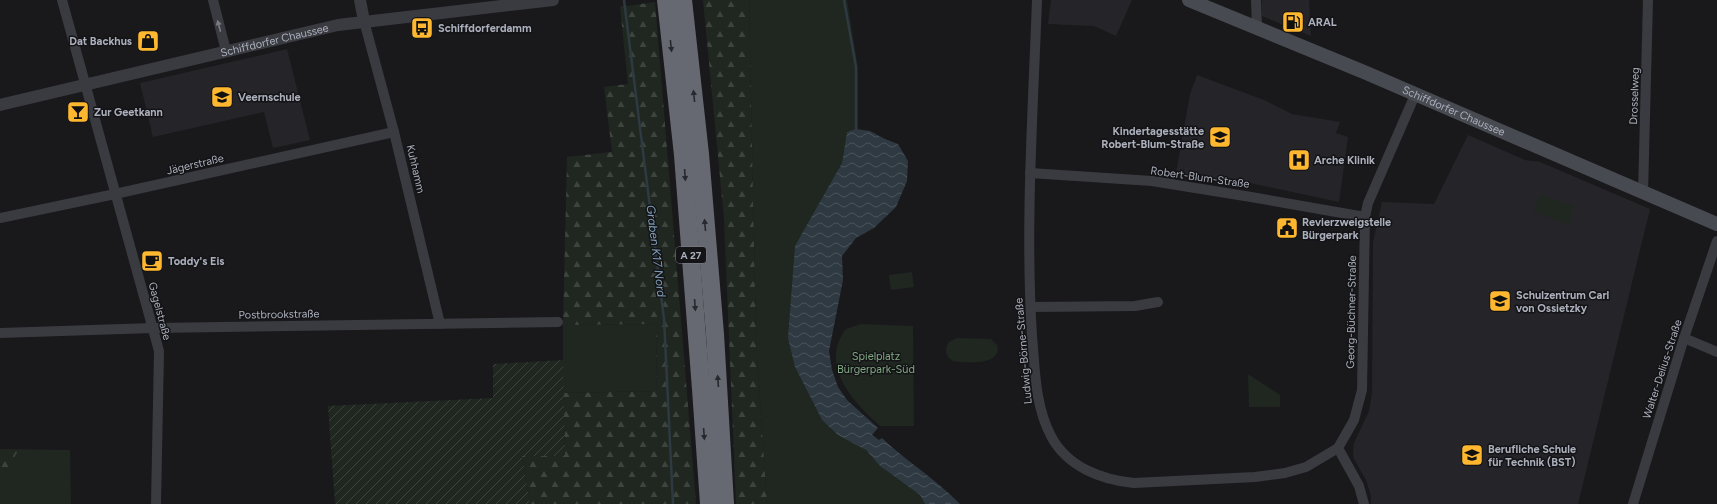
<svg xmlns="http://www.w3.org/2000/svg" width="1717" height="504" font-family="Figtree,sans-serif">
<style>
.built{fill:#252529}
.green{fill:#1f2720}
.forest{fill:url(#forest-firs)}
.garden{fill:url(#garden-furrows)}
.water{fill:url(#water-waves)}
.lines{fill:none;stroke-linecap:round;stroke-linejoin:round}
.stream{stroke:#2e3941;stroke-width:2.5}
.minor{stroke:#3a3b41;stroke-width:10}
.tertiary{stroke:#3a3b41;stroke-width:12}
.secondary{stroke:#484a51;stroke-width:14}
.motorway{stroke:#666972;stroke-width:18}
.oneway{fill:#787b85}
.oneway2{fill:#28292e}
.labels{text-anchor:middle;stroke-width:3;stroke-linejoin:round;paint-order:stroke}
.shield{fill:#141417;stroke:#7e818a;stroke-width:1}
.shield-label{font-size:10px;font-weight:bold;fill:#abb0bc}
.poi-label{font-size:11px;font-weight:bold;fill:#abb0bc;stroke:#141417;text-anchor:start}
.street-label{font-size:11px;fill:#abb0bc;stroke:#141417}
.park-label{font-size:11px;fill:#81a883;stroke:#141417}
.water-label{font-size:12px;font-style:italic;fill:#809fb9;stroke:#141417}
</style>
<defs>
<pattern id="forest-firs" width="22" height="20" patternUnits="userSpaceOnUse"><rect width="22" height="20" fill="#1f2720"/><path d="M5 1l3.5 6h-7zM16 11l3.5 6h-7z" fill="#3d443e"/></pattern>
<pattern id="garden-furrows" width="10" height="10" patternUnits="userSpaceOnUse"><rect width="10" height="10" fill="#1f2720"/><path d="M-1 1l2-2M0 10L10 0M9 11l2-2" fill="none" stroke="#3d443e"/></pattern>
<pattern id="water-waves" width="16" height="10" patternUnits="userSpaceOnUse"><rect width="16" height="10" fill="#2e3941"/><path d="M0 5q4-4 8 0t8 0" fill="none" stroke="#4a535a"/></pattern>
</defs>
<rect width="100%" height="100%" fill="#19191c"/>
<g class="built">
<polygon points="1051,0 1132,0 1116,36 1094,26 1048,24"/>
<polygon points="1262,0 1309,0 1311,36 1262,16"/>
<polygon points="287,49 310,140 273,148 264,112 153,137 140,83"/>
<polygon points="1197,75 1264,100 1292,114 1340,122 1336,133 1348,137 1339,202 1250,183 1176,173 1190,94"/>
<polygon points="1468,135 1525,160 1540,162 1650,209 1578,504 1371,504 1371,496 1366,480 1354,459 1353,451 1354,443 1369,411 1372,394 1373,242 1382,202 1434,204"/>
</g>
<g class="green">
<polygon points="749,0 847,0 858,68 858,130 847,132 842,163 824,196 795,367 822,420 866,450 880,466 920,495 925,504 767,504 756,340"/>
<polygon points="1540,194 1574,206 1568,224 1534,212"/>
<polygon points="912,272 914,287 891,290 889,275"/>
<polygon points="656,324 657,391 563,393 563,325"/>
<path d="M861,324l52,2 1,100h-34c-26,-23 -62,-61 -34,-97z"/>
<path d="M957,338l34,1 6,6c6,21 -32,18 -44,16 -8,-5 -9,-12 -4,-19z"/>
<polygon points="1248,374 1280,395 1280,407 1249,407"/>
<polygon points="0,449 70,450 71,504 0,504"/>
</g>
<g class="forest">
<polygon points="703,0 749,0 756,340 767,504 736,504 724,219"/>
<polygon points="655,2 696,504 530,504 522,456 565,455 563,393 657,391 656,324 563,325 567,157 612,152 604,87 628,84 620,7"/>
<polygon points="0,451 18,451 3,475 0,488"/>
</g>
<polygon class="garden" points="563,360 565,456 522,456 530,504 335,504 328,406 493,398 493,364"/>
<path class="water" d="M856,129l14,2 15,8 13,5 10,17 -1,20 -11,26 -22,21 -18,10 -14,18 1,24 -14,71 3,19 6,17 9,13 31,28 -6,7 7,5 3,-2c24,23 54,41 78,66h-35l-5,-9 -40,-29 -14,-16 -28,-15 -16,-15 -27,-53 -7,-29 7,-92 47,-83 5,-31z"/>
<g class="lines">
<g class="stream">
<polyline points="624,0 664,319 673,504"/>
<polyline points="844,0 856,67 856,131"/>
</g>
<g class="minor">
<polyline points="62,0 159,351 156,504"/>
<polyline points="213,0 226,51"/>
<path d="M1037,0c-4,112 -12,224 -5,336 3,33 3,70 19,100 16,31 51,44 83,47l121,-6 30,-4 21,-6 32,-19"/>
<polyline points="1256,0 1257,28"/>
<polyline points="364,21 394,132 440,324"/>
<polyline points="1030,173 1152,181 1251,197 1365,217"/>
<polyline points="1643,193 1648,0"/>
<polyline points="0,218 115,194 394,132"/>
<polyline points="1031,307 1135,306 1158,302"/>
<polyline points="0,333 153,328 558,322"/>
<polyline points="1684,338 1717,352"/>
<polyline points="1338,448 1354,420 1362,390 1365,217 1368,203 1415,95"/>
<polyline points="1338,448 1359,486 1364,504"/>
<polyline points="1633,504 1684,338 1717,241"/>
</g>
<g class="tertiary">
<polyline points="360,0 364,21"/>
<path id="s1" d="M0,105l338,-80 215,-25"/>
</g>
<path class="secondary" id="s2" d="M1189,0l175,72 353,152"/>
<g class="motorway">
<polyline points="666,0 683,155 701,389 709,504"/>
<polyline points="683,0 700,154 715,334 725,504"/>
</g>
</g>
<defs><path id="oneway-solid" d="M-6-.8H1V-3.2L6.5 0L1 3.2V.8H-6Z"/></defs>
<use class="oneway" href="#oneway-solid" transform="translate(219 26) rotate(-105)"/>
<g class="oneway2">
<use href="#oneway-solid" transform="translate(671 46) rotate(84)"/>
<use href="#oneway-solid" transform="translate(694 96) rotate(-96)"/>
<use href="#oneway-solid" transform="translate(685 175) rotate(86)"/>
<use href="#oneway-solid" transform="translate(705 225) rotate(-95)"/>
<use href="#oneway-solid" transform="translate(695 305) rotate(86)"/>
<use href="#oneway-solid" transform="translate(718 381) rotate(-94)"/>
<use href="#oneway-solid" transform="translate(704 434) rotate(86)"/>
</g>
<defs>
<g id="fuel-square" transform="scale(1.15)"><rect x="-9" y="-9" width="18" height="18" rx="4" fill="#feb72f" stroke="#141417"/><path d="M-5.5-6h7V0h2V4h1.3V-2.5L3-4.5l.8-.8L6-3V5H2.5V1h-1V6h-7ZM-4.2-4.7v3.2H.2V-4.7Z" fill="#111"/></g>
<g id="bus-square" transform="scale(1.15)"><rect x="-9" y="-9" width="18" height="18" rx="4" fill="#feb72f" stroke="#141417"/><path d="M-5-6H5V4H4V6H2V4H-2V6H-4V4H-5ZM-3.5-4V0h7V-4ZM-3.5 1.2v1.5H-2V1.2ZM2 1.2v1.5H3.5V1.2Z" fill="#111"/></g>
<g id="shop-square" transform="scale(1.15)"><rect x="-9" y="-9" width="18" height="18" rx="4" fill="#feb72f" stroke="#141417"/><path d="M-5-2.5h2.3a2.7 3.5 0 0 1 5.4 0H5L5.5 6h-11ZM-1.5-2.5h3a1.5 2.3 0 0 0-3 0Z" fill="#111"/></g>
<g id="school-square" transform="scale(1.15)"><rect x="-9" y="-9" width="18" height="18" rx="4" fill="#feb72f" stroke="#141417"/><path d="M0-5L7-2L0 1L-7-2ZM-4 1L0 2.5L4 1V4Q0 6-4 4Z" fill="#111"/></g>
<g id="bar-square" transform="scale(1.15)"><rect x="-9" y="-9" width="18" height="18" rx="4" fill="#feb72f" stroke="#141417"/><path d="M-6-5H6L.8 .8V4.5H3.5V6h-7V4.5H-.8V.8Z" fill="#111"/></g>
<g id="hospital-square" transform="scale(1.15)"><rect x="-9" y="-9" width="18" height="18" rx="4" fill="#feb72f" stroke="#141417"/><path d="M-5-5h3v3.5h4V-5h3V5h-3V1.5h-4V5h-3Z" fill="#111"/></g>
<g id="civic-square" transform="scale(1.15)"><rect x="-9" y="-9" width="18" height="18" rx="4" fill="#feb72f" stroke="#141417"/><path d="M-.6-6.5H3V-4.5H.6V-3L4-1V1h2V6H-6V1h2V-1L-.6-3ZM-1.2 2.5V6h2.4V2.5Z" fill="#111"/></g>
<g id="cafe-square" transform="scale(1.15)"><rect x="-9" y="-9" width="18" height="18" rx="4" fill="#feb72f" stroke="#141417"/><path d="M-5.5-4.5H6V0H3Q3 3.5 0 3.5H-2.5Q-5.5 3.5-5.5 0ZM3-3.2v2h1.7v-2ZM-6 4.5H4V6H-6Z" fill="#111"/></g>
</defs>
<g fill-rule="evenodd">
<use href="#fuel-square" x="1293" y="22"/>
<use href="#bus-square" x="422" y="28"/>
<use href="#shop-square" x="148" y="41"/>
<use href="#school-square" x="222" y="97"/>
<use href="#bar-square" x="78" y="112"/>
<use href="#school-square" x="1220" y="137"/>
<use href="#hospital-square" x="1299" y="160"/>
<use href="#civic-square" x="1287" y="228"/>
<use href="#cafe-square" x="152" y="261"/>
<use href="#school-square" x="1500" y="301"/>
<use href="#school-square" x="1472" y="455"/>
</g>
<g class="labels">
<rect class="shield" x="676" y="247" width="30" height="16" rx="3"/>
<g class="shield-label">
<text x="691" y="259">A 27</text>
</g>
<g class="poi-label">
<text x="1308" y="26">ARAL</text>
<text x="438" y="32">Schiffdorferdamm</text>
<text x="132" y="45" text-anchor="end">Dat Backhus</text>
<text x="238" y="101">Veernschule</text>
<text x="94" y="116">Zur Geetkann</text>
<text x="1204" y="135" text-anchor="end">Kindertagesstätte<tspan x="1204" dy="13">Robert-Blum-Straße</tspan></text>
<text x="1314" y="164">Arche Klinik</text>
<text x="1302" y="226">Revierzweigstelle<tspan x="1302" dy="13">Bürgerpark</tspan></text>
<text x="168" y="265">Toddy's Eis</text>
<text x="1516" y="299">Schulzentrum Carl<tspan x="1516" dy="13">von Ossietzky</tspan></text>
<text x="1488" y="453">Berufliche Schule<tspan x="1488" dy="13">für Technik (BST)</tspan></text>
</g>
<g class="street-label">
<text dy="4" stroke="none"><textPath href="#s1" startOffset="282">Schiffdorfer Chaussee</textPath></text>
<text transform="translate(1634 96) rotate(-88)" y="4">Drosselweg</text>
<text dy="4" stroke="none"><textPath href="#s2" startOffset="287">Schiffdorfer Chaussee</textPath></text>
<text transform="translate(195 164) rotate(-13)" y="4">Jägerstraße</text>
<text transform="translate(416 169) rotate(77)" y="4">Kuhhamm</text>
<text transform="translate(1200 177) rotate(8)" y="4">Robert-Blum-Straße</text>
<text transform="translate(160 311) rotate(75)" y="4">Gagelstraße</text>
<text transform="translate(1351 312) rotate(-89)" y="4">Georg-Büchner-Straße</text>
<text transform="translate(279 314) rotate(-1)" y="4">Postbrookstraße</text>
<text transform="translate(1023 351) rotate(-95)" y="4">Ludwig-Börne-Straße</text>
<text transform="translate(1662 369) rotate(-72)" y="4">Walter-Delius-Straße</text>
</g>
<g class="park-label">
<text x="876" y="360">Spielplatz<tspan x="876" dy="13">Bürgerpark-Süd</tspan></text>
</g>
<g class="water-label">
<text transform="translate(656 251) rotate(83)" y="4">Graben K17 Nord</text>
</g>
</g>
</svg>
